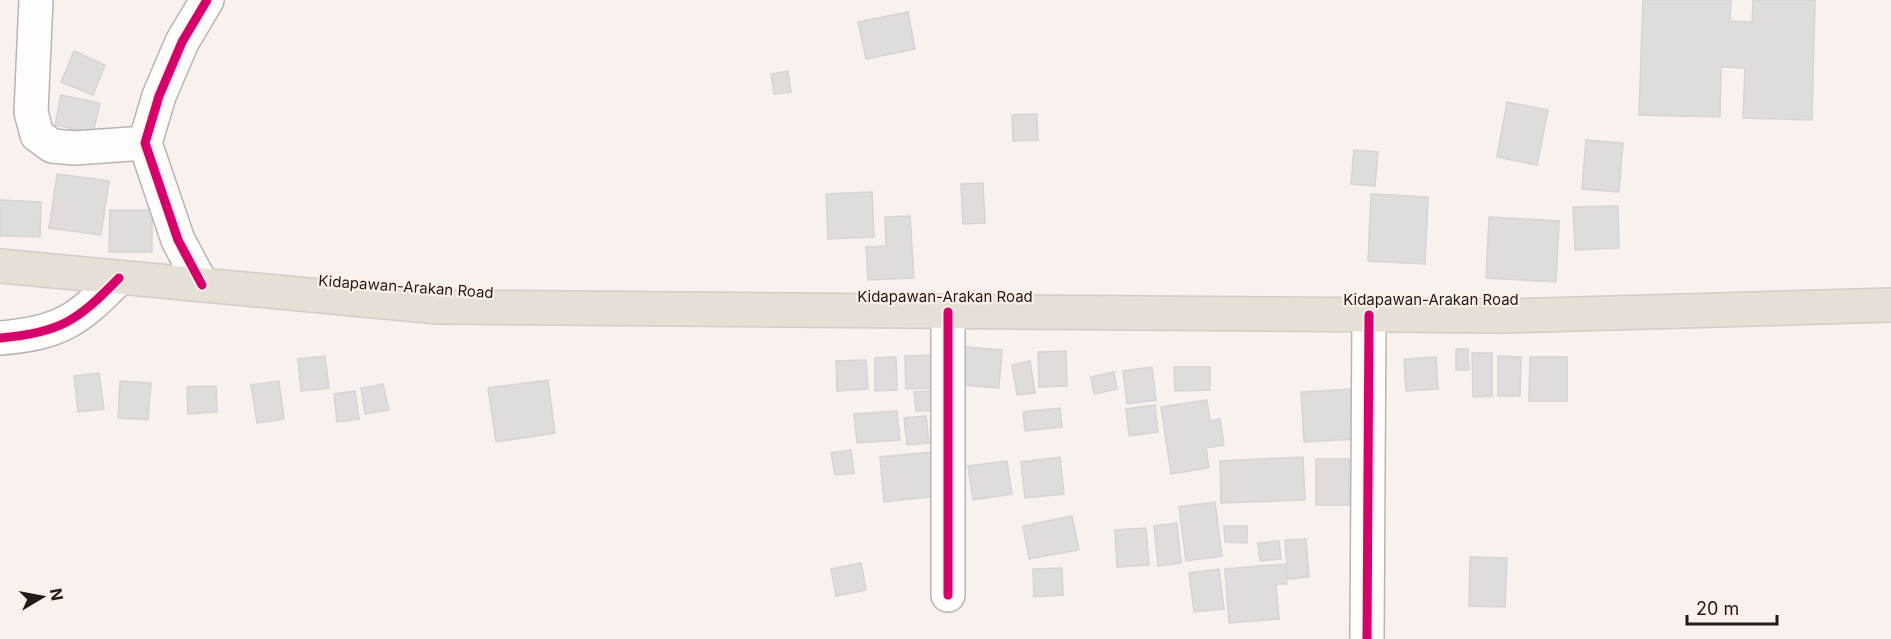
<svg xmlns="http://www.w3.org/2000/svg" width="1891" height="639" font-family="Inter,sans-serif">
<style>
.building{fill:#e0dcde;stroke:#d7d4d5;stroke-width:1.5}
.lines{fill:none;stroke-linecap:round;stroke-linejoin:round}
.minor-casing{stroke:#bab3b0;stroke-width:36}
.primary-casing{stroke:#d0cdca;stroke-width:36}
.minor{stroke:#fefdfc;stroke-width:33}
.primary{stroke:#e5dfd5;stroke-width:33}
.cycleway-casing{stroke:#ffefe7;stroke-width:13}
.cycleway{stroke:#d6006c;stroke-width:9}
.labels{text-anchor:middle;stroke-width:4.5;stroke-linejoin:round;paint-order:stroke}
.street-label{font-size:15px;fill:#211b17;stroke:#ffefe7}
</style>
<rect width="100%" height="100%" fill="#f9f1ed"/>
<g class="building">
<polygon points="1643,0 1731,0 1730,21 1752,22 1753,0 1815,0 1812,120 1743,118 1745,68 1721,67 1720,117 1639,115"/>
<polygon points="908,12 915,49 866,59 858,22"/>
<polygon points="74,51 105,65 93,95 61,82"/>
<polygon points="788,71 791,92 774,94 771,74"/>
<polygon points="61,95 100,103 93,133 55,125"/>
<polygon points="1507,102 1548,110 1537,165 1497,157"/>
<polygon points="1037,114 1038,140 1013,141 1012,115"/>
<polygon points="1586,140 1623,143 1619,192 1582,189"/>
<polygon points="1354,150 1378,152 1375,186 1351,184"/>
<polygon points="57,174 109,181 101,235 49,228"/>
<polygon points="983,183 985,223 963,224 961,184"/>
<polygon points="872,192 874,237 828,239 826,194"/>
<polygon points="1371,194 1428,197 1425,264 1368,261"/>
<polygon points="0,200 41,202 40,237 0,236"/>
<polygon points="1618,206 1619,248 1575,250 1573,207"/>
<polygon points="110,210 152,210 152,252 109,252"/>
<polygon points="910,216 914,278 868,280 866,247 886,246 885,217"/>
<polygon points="1489,217 1559,221 1556,282 1486,278"/>
<polygon points="965,347 1002,350 999,388 963,385"/>
<polygon points="1456,349 1468,349 1469,370 1456,370"/>
<polygon points="1066,351 1067,386 1039,387 1038,352"/>
<polygon points="1472,353 1492,353 1492,396 1473,397"/>
<polygon points="939,355 940,388 906,389 905,356"/>
<polygon points="325,356 329,388 301,391 298,359"/>
<polygon points="1498,356 1521,357 1520,396 1498,396"/>
<polygon points="896,357 897,390 875,391 875,358"/>
<polygon points="1436,357 1438,389 1406,391 1404,359"/>
<polygon points="1530,357 1567,357 1567,401 1529,401"/>
<polygon points="866,360 868,389 837,391 836,361"/>
<polygon points="1030,361 1035,393 1017,395 1012,365"/>
<polygon points="1152,367 1156,400 1127,404 1123,371"/>
<polygon points="1174,367 1210,367 1210,390 1175,391"/>
<polygon points="1114,372 1117,389 1094,394 1091,377"/>
<polygon points="99,373 104,409 78,412 74,376"/>
<polygon points="548,380 555,433 496,442 488,388"/>
<polygon points="120,381 151,383 148,420 118,418"/>
<polygon points="279,381 284,419 257,423 251,385"/>
<polygon points="383,384 389,410 365,414 361,388"/>
<polygon points="216,386 217,412 188,414 187,387"/>
<polygon points="1353,389 1355,439 1304,442 1301,392"/>
<polygon points="941,390 942,410 916,411 914,392"/>
<polygon points="355,391 359,419 337,422 334,394"/>
<polygon points="1207,400 1210,421 1220,419 1224,445 1206,448 1209,468 1171,474 1161,407"/>
<polygon points="1155,405 1158,432 1129,436 1126,409"/>
<polygon points="1060,408 1062,427 1025,431 1023,412"/>
<polygon points="897,411 900,440 857,443 854,414"/>
<polygon points="926,416 929,443 907,445 904,418"/>
<polygon points="851,450 854,473 835,475 831,453"/>
<polygon points="932,452 937,496 884,502 880,457"/>
<polygon points="1060,457 1064,494 1025,498 1021,462"/>
<polygon points="1303,457 1305,500 1221,503 1220,461"/>
<rect x="1316" y="459" width="33" height="46"/>
<polygon points="1007,461 1012,494 973,500 968,466"/>
<polygon points="1215,502 1222,556 1186,561 1179,507"/>
<polygon points="1072,516 1079,550 1029,559 1023,526"/>
<polygon points="1177,523 1181,563 1158,566 1154,526"/>
<polygon points="1224,526 1247,526 1247,543 1225,542"/>
<polygon points="1146,528 1149,565 1117,567 1115,530"/>
<polygon points="1306,539 1309,577 1288,579 1285,540"/>
<polygon points="1279,541 1281,559 1260,561 1258,543"/>
<polygon points="1470,557 1507,558 1505,607 1469,606"/>
<polygon points="861,563 866,590 836,596 831,569"/>
<polygon points="1285,564 1287,584 1276,584 1279,619 1229,623 1225,569"/>
<polygon points="1062,568 1063,595 1034,597 1033,569"/>
<polygon points="1219,569 1224,609 1194,612 1189,573"/>
</g>
<g class="lines">
<g class="minor-casing">
<g id="minor">
<polyline points="36,0 31,112 37,135 52,146 75,148 145,143"/>
<polyline points="202,285 178,240 145,143 159,96 182,42 207,0"/>
<polyline points="948,312 948,595"/>
<path d="M0,338c61,-5 78,-18 119,-60"/>
<polyline points="1367,639 1369,315"/>
</g>
</g>
<g class="primary-casing">
<polyline id="primary" points="0,266 438,307 1503,316 1891,305"/>
</g>
<use href="#minor" class="minor"/>
<use href="#primary" class="primary"/>
<g class="cycleway-casing">
<g id="cycleway">
<polyline points="202,285 178,240 145,143 159,96 182,42 207,0"/>
<polyline points="948,312 948,595"/>
<path d="M0,338c61,-5 78,-18 119,-60"/>
<polyline points="1367,639 1369,315"/>
</g>
</g>
<use href="#cycleway" class="cycleway"/>
</g>
<g class="labels">
<g class="street-label">
<text transform="translate(406 287) rotate(4)" y="5">Kidapawan-Arakan Road</text>
<text x="945" y="302">Kidapawan-Arakan Road</text>
<text x="1431" y="305">Kidapawan-Arakan Road</text>
</g>
</g>
<g transform="translate(42 597) rotate(80)" stroke="#ffefe7" stroke-width="4.5" paint-order="stroke">
<path d="M0-4.5L10 22L0 15L-10 22Z" fill="#211b17"/>
<text y="-9" font-size="16" font-weight="bold" text-anchor="middle" fill="#211b17">N</text>
</g>
<path d="M1687 615v9h90v-9" fill="none" stroke="#211b17" stroke-width="3"/>
<text x="1696" y="615" font-size="18" fill="#211b17" stroke="#ffefe7" stroke-width="4.5" paint-order="stroke">20 m</text>
</svg>
